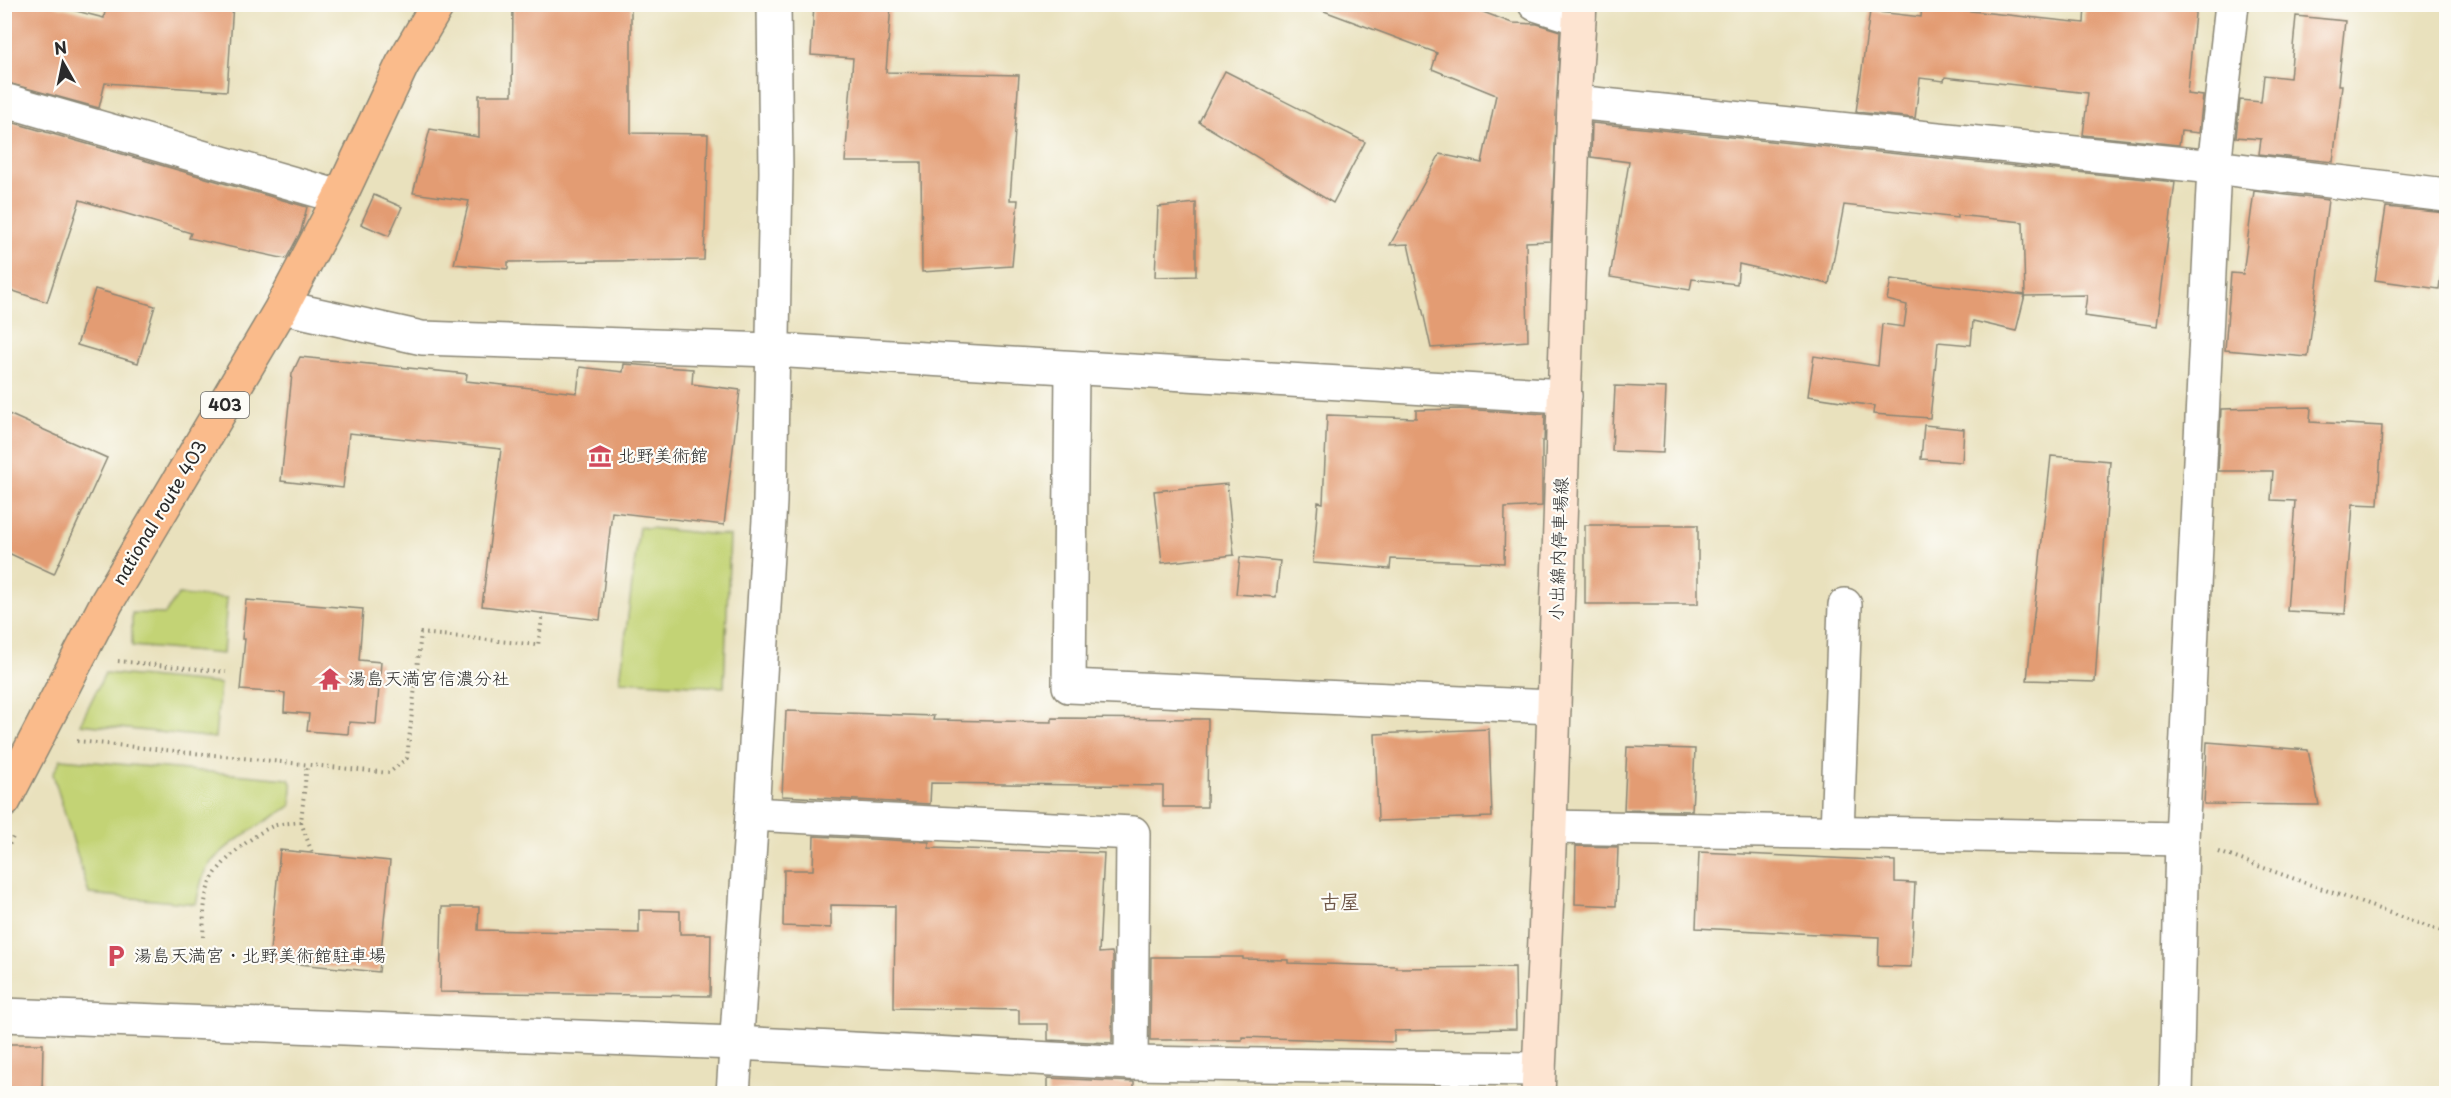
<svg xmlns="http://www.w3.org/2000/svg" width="2451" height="1098" font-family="'Playpen Sans','Klee One',sans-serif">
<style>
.green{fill:#c3d375;stroke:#777f50;stroke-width:1.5}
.building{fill:#e39c73}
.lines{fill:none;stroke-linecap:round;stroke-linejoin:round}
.minor-casing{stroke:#8a8674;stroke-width:36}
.tertiary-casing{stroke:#8a8674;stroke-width:36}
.secondary-casing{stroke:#8a8674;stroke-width:36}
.trunk-casing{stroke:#8a8674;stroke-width:36}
.path{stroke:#8a8674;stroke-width:4;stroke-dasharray:1.5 4.5;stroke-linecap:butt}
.minor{stroke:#fff;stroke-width:33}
.tertiary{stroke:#fff;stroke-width:33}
.secondary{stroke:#fde4d1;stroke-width:33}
.trunk{stroke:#fabb8b;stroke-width:33}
.labels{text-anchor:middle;stroke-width:4.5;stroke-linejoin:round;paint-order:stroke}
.shield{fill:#fdfcf7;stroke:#6a6a68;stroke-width:1.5}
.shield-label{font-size:16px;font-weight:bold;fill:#2b2b2b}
.poi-label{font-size:18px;fill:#2b2b2b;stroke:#fdfcf7;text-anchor:start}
.street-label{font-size:18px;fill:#2b2b2b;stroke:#fdfcf7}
.neighbourhood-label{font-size:20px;font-weight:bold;fill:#6b5344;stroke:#fdfcf7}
</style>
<rect width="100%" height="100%" fill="#fdfcf7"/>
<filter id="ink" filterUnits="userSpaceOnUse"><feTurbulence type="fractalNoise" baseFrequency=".0167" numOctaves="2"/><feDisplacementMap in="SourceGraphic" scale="12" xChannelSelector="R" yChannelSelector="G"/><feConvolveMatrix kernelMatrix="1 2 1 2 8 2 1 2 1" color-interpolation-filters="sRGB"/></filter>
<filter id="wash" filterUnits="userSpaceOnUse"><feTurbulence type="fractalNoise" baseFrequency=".008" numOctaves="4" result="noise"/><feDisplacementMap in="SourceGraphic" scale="24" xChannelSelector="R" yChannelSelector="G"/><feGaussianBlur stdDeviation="1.35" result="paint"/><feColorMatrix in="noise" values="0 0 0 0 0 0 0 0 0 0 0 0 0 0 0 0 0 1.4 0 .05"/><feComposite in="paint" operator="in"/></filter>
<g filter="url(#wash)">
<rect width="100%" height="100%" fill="#e9e1bd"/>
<g class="green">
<polygon points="639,527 730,536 724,687 620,681"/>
<polygon points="178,595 227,598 223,654 132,646 132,613 165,614"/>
<polygon points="105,673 220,684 215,738 80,724"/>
<path d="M61,759l228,20 3,7 -1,20c-22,13 -70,40 -84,62 -6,9 -8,25 -11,36l-107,-10 -36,-120z"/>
</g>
<g id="blocks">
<g class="building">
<polygon points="4,4 49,4 104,18 106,4 233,4 227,91 105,83 99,108 4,82"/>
<polygon points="513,4 631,4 631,133 708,134 704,260 508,262 508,269 454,264 469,201 413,193 430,129 479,137 479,95 512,95"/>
<polygon points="814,4 891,4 886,72 1019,75 1010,200 1018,200 1012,266 922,272 921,162 845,162 853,58 811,55"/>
<polygon points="1317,4 1462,4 1512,23 1537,24 1560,31 1551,241 1526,242 1528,341 1431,348 1408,244 1390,245 1440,154 1482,163 1496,95 1432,69 1437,53 1316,8"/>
<polygon points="1922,4 1953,4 1953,9 2084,23 2085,4 2196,4 2187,94 2203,96 2199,133 2181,131 2179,145 2083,135 2088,93 1945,77 1944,81 1920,78 1915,118 1856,112 1870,11 1921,17"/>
<polygon points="2296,16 2345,21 2338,85 2342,85 2333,162 2259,154 2261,139 2236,137 2240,100 2261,102 2264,75 2290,78"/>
<polygon points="1225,71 1365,142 1333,203 1199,122"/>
<polygon points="4,120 307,207 301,231 286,259 189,238 191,233 80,200 47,302 4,288"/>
<polygon points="1592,123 2175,182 2157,326 2084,316 2087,295 2025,296 2023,222 1957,215 1957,218 1844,205 1829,284 1739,264 1737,284 1692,279 1690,290 1610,277 1629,162 1591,157"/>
<polygon points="2254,191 2328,200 2308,357 2225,350 2231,273 2243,274"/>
<polygon points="374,195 402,207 389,236 361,224"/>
<polygon points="1196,203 1196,276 1155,277 1158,207"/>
<polygon points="2386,207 2446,213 2446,237 2439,289 2375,280"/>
<polygon points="1891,279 2025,295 2016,331 1973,321 1971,345 1938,342 1930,418 1873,414 1874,406 1808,396 1814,356 1878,366 1882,324 1904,327 1907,305 1887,300"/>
<polygon points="95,289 155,306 138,363 77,345"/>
<polygon points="300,357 467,374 466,381 577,393 580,367 623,372 624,364 693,369 692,384 740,390 724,525 612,512 600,620 482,606 501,449 349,433 343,488 281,481 292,374"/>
<polygon points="1615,386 1666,388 1663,453 1612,451"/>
<polygon points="2311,407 2310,422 2382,426 2378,505 2353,504 2345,614 2287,611 2295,501 2271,500 2273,471 2218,471 2221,409"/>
<polygon points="1460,409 1545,414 1544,441 1542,441 1542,506 1505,508 1504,563 1391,559 1390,569 1313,563 1318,502 1323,503 1327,415 1416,418 1416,410"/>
<polygon points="4,412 107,458 54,574 4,551"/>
<polygon points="1924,425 1964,429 1962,462 1921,459"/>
<polygon points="2051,456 2110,461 2095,682 2027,680"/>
<polygon points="1227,484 1234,555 1162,563 1154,491"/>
<rect x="1585" y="525" width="113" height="79"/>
<polygon points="1240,557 1280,561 1276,597 1236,594"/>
<polygon points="246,600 363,609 359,660 381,662 376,724 349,722 348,734 307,731 309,714 284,712 285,693 240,690 245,639 242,639"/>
<polygon points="786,711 934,716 933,720 1052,722 1052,718 1208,719 1207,807 1163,807 1163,786 931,783 930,804 782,796"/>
<polygon points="1489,729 1492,817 1378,821 1375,734"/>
<polygon points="2207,742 2308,750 2319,805 2204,804"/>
<polygon points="1627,747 1695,749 1692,811 1624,810"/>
<polygon points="814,836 929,842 929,848 1104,853 1099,953 1112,952 1113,957 1112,1043 1048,1040 1048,1024 1019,1024 1019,1010 894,1008 895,906 831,905 831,928 783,926 784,870 813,870"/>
<polygon points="1576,846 1618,847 1616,906 1575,904"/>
<polygon points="280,850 390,861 379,972 269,961"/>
<polygon points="1699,852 1895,861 1895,882 1915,883 1911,967 1878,966 1879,937 1696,928"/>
<polygon points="442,907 479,907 478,930 639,933 639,910 680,911 680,934 711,934 710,996 440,992"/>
<polygon points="1151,957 1243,957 1243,959 1288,960 1288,963 1396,966 1396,968 1515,967 1516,1029 1394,1031 1394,1042 1242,1037 1242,1040 1150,1040"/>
<polygon points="4,1044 43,1044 42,1094 4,1094"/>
<polygon points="1048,1078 1134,1082 1134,1094 1048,1094"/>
</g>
</g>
</g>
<g filter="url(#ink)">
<use href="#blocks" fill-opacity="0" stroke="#8a8674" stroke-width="1.5"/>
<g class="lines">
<g class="minor-casing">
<g id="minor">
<polyline points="1535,4 1579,18"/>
<polyline points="4,100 340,197"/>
<polyline points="1574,102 2214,167 2446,195"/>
<polyline points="282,307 422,338 772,350 1565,396"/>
<polyline points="1072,368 1069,686 1554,707"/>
<polyline points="1550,827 2182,839"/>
<polyline points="1837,833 1845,605"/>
<polyline points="4,1015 735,1043 1131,1063 1133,833 752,814"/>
<polyline points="1131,1063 1539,1069"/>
<polyline points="2176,1094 2182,839 2214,167 2232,4"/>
</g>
</g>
<g class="tertiary-casing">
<polyline id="tertiary" points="733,1094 752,814 770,502 776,172 774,4"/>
</g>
<g class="secondary-casing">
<polyline id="secondary" points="1538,1094 1550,827 1574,102 1580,4"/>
</g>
<g class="trunk-casing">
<polyline id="trunk" points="4,801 107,602 282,307 340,197 402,65 438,4"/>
</g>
<g class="path">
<polyline points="118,661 226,672"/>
<polyline points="77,741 389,773 407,758 421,633 538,645 543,613"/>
<polyline points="301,822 312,853"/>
<polyline points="2219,852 2446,933"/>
<polyline points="4,855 13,837"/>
<path d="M203,937c1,-17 0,-35 6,-52 8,-21 43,-50 64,-59 8,-3 20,-3 28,-4l6,-58"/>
</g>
<use href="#minor" class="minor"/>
<use href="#tertiary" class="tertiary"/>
<use href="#secondary" class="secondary"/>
<use href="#trunk" class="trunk"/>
</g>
</g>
<defs>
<g id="museum-bare" transform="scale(1.8)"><path d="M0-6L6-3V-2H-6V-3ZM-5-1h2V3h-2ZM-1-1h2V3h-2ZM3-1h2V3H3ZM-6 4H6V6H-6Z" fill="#d1495b" stroke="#fdfcf7" stroke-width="2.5" paint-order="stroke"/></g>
<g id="temple-bare" transform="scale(1.8)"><path d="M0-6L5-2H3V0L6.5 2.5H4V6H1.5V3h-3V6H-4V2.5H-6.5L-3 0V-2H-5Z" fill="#d1495b" stroke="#fdfcf7" stroke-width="2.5" paint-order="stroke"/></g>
<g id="parking-bare" transform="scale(1.8)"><path d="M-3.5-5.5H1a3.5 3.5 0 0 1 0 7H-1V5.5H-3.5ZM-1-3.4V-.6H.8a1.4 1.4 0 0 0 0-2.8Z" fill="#d1495b" stroke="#fdfcf7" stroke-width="2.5" paint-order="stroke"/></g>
</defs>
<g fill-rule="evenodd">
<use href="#museum-bare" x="600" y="456"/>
<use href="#temple-bare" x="330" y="679"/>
<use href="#parking-bare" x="116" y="956"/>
</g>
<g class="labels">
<rect class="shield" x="201" y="392" width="48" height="26" rx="4.5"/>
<g class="shield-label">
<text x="225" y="411">403</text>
</g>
<g class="poi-label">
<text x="618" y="462">北野美術館</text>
<text x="348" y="685">湯島天満宮信濃分社</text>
<text x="134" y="962">湯島天満宮・北野美術館駐車場</text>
</g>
<g class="street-label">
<text transform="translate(160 513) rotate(-59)" y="6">national route 403</text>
<text transform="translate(1559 549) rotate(-88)" y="6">小出綿内停車場線</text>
</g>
<g class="neighbourhood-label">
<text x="1340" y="909">古屋</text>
</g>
</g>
<rect width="2451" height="1098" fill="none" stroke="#fdfcf7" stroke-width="24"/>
<g transform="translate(63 63) rotate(351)" stroke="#fdfcf7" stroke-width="4.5" paint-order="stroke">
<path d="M0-4.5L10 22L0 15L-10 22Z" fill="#2b2b2b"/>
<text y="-9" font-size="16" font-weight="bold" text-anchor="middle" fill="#2b2b2b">N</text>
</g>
</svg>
